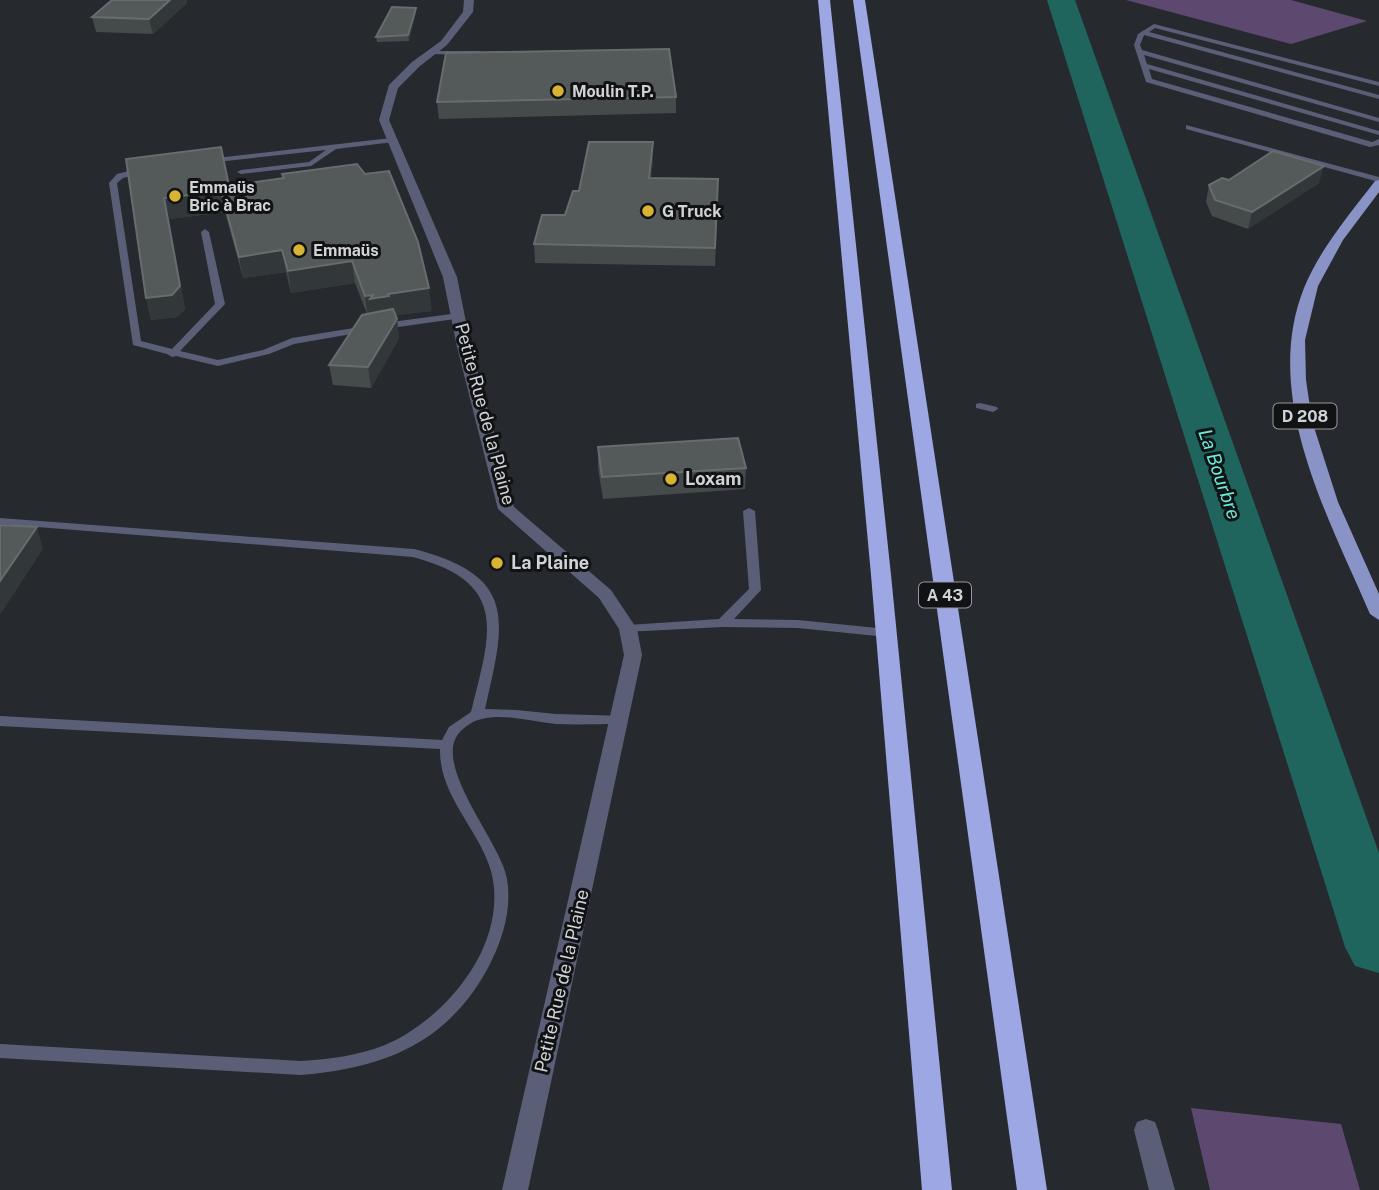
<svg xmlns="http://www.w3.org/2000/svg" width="1379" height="1190" font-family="'Public Sans',sans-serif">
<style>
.green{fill:#5d4970}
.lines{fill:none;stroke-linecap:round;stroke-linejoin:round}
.river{fill:#1f655d;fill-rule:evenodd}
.service{fill:#5a5f77;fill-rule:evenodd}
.minor{fill:#5a5f77;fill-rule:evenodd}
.primary{fill:#8a93c5;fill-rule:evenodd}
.motorway{fill:#9da7e3;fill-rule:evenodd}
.wall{fill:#454a4b}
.shaded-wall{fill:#323739}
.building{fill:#54595a;stroke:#676c6e;stroke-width:2}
.poi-dot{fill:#d9b334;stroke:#111214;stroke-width:2.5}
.labels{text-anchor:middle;stroke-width:6;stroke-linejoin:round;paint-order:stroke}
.far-poi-label{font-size:16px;font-weight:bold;fill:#d1d3d6;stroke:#111214;text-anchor:start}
.shield{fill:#111214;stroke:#97999c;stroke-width:2}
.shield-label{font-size:16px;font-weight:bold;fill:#d1d3d6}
.street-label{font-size:18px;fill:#d1d3d6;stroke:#111214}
.poi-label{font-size:18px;font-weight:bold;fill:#d1d3d6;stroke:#111214;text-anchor:start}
.water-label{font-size:19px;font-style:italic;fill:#69ebda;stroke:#111214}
</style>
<rect width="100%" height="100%" fill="#262a2e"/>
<g class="green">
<polygon points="1126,0 1291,0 1367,21 1291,44"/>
<polygon points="1191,1108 1341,1124 1360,1190 1210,1190"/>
</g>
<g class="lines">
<polygon class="river" points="1047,0 1075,0 1379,853 1379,973 1355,966 1345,947"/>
<g class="service">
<polygon points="1154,24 1379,82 1379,86 1155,28 1149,32 1379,95 1379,99 1144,35 1140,45 1142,50 1379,118 1379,122 1144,55 1147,64 1379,131 1379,135 1149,69 1152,79 1372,142 1379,139 1379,145 1370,147 1146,82 1134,45 1138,34"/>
<polygon points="431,51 480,51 483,53 480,55 429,54 428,53"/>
<polygon points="1186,125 1379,177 1379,182 1186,129"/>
<polygon points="391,138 395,140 394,142 336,149 311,166 241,174 237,172 241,170 309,162 326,150 207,163 203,161 207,159"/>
<polygon points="144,167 147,167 147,171 123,178 117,183 141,341 172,349 215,304 201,232 205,229 209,232 225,304 180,351 218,360 263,350 292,338 366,326 369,327 369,331 294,344 269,354 218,366 176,356 172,357 167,354 133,345 109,183 117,174"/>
<polygon points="459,313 462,314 462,318 384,329 379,326 384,323"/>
<polygon points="980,403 997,407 998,409 993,412 976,408 976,404"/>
<polygon points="749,508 755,511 761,590 734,619 798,620 887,629 893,633 891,636 887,637 798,628 723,627 624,632 622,629 628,625 719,619 749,589 743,511"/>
<path d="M0,518l414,31c105,27 91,72 71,160l31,1 40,4 69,2 2,3 -2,3 -5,2c-21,0 -43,1 -64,0 -24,-2 -51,-11 -74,-5 -8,1 -18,8 -23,14 -27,33 42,109 48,146 5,30 -4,60 -18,87 -41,77 -104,102 -188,109l-301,-17v-14l301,17c28,-2 57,-5 84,-16 61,-26 125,-102 106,-174 -12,-42 -52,-75 -51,-122l-440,-23v-10l442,24 7,-13 22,-15c19,-78 40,-129 -58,-155l-413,-33z"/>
</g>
<g class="minor">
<polygon points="464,0 474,0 473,12 447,45 420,66 398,88 389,120 457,277 471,347 514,507 611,590 637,629 642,655 528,1190 502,1190 624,655 619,629 599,598 498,509 457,347 443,277 379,120 389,85 412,62 441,41 463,12"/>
<polygon points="1146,1119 1155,1122 1158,1130 1175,1190 1149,1190 1134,1130 1137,1122"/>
</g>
<path class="primary" d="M1379,180v12l-36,48 -25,46 -13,54 1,40 6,41 26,81 41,92v26l-9,-6c-42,-98 -109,-218 -66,-326 16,-39 45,-73 71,-107z"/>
<g class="motorway">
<polygon points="818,0 830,0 891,575 952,1190 922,1190 871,575"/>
<polygon points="853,0 865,0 1047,1190 1017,1190"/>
</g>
</g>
<g class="wall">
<polygon points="112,0 187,0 187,3 153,34 96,32 92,17"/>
<polygon points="416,8 416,13 409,41 377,42 376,37"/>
<polygon points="676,97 676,113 439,119 437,102"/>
<polygon points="653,142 653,160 651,178 718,179 715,266 535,263 534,244 565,215 579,191"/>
<polygon points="126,159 229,186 283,178 282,174 432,311 396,315 399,338 371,388 333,385 329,365 367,314 355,283 291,293 286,272 243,278 225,212 169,219 185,309 177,317 151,320 146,298"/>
<polygon points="1229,180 1319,183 1248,229 1212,216 1206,202 1209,185"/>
<polygon points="598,447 746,468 745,489 603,499 598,468"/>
</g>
<g class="shaded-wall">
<polygon points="170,0 187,0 187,3 153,34 149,19"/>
<polygon points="416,8 416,13 409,41 408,35"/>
<polygon points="653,142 653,160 649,196 649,178"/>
<polygon points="1324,166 1319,183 1248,229 1252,212"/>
<polygon points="221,191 225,212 169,219 185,309 177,317 151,320 146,298 164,198"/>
<polygon points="282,250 286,272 243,278 239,257"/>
<polygon points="352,261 355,283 291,293 288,271"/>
<polygon points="429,288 432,311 368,319 365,296"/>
<polygon points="397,319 399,338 371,388 368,367"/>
<polygon points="37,527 43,549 0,615 0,581"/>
</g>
<g class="building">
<polygon points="112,0 170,0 149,19 92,17"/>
<polygon points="392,7 416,8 408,35 376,37"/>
<polygon points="669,49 676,97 437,102 446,53"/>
<polygon points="589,142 653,142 649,178 718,179 715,248 534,244 542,215 565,215 573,191 579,191"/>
<polygon points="221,147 229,186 284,178 282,174 357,164 365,174 389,171 418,242 429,288 388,294 389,296 370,299 373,295 365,296 352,261 288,271 282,250 239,257 221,191 164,198 180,286 172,295 146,298 126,159"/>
<polygon points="1273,151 1324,166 1252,212 1215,200 1209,185 1222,178 1229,180"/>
<polygon points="393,309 397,319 368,367 329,365 362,315"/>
<polygon points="738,438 746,468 602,477 598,447"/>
<polygon points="0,525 37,527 0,581"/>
</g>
<g class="poi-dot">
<circle cx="558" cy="91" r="7"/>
<circle cx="175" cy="196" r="7"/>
<circle cx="648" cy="211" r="7"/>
<circle cx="299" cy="250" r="7"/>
<circle cx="671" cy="479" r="7"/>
<circle cx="497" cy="563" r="7"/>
</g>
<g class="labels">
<g class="far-poi-label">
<text x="572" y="97">Moulin T.P.</text>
<text x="189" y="193">Emmaüs<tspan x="189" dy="18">Bric à Brac</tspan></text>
<text x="662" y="217">G Truck</text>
<text x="313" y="256">Emmaüs</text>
</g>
<g class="shield">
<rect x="1273.5" y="403.5" width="63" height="25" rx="5"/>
<rect x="919" y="582.5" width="52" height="25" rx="5"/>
</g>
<g class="shield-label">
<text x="1305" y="422">D 208</text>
<text x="945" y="601">A 43</text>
</g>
<g class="street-label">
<text transform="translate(485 414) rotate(75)" y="6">Petite Rue de la Plaine</text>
<text transform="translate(562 981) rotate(-77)" y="6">Petite Rue de la Plaine</text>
</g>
<g class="poi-label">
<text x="685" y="485">Loxam</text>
<text x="511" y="569">La Plaine</text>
</g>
<g class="water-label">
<text transform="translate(1220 474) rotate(71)" y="7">La Bourbre</text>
</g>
</g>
</svg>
